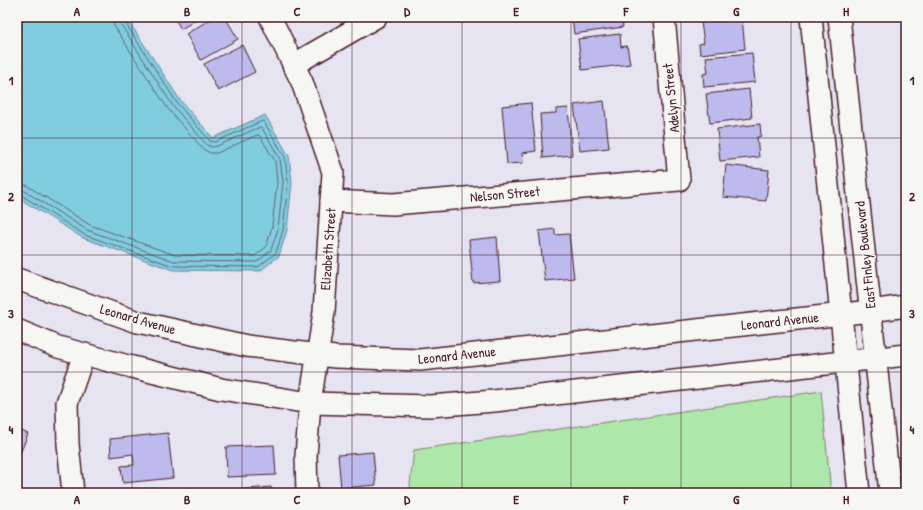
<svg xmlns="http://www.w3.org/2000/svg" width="923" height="510" font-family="'Patrick Hand',sans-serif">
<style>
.green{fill:#aee7aa;stroke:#7c836a}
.water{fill:#81cde0;stroke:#6b8798}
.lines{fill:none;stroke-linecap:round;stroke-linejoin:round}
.shore{stroke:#606573;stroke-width:1}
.building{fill:#bdbbed;stroke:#4a1f2b}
.minor-casing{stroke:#4a1f2b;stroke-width:24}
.minor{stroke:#f6f6f2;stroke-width:21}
.grid{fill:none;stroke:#4a1f2b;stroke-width:1;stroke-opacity:0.55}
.labels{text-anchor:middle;stroke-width:3;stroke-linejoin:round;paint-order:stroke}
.street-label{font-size:14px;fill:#4a1f2b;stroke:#f6f6f2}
.neatline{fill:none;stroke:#4a1f2b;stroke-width:1.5}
.grid-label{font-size:13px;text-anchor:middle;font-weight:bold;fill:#4a1f2b}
</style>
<rect width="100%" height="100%" fill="#e5e4f0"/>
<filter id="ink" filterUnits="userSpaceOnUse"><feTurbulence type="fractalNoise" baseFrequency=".025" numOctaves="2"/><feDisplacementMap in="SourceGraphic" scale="8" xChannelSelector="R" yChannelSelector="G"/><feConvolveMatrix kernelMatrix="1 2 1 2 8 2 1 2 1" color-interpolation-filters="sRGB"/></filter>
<g filter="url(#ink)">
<polygon class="green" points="821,391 831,493 411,493 410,484 414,450"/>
<polygon class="water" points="17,17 126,17 180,100 213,138 265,115 289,156 292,182 287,230 279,256 260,271 173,270 83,238 17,197"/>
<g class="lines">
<g class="shore">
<polyline points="17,183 26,185 90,225 175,255 255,256 266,247 272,227 277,182 275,161 260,136 257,135 217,153 210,153 203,149 168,109 114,26 112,17"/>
<polyline points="17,189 23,190 87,230 174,261 257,262 271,250 278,229 283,182 280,159 262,128 260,127 217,146 212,147 207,145 173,106 120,23 118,17"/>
<polyline points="17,194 21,195 85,235 173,266 258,267 276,253 283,230 288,182 285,157 264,122 262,121 215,142 210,141 177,103 124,21 123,17"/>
</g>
</g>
<g class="building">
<polygon points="174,17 201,17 181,29"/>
<polygon points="214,17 225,17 238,39 201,60 186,34"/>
<polygon points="572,17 621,17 623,27 574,34"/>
<polygon points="904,17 906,17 906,35"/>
<polygon points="742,18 745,49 700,54 699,44 704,43 701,22"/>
<polygon points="620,34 621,47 627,46 630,64 582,70 578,39"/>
<polygon points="242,45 255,72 218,91 204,64"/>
<polygon points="752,53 755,82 704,87 703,74 708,73 706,57"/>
<polygon points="749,89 752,118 710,123 706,94"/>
<polygon points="604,101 609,148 580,151 574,105"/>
<polygon points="531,103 536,151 522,153 523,163 507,164 502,106"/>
<polygon points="568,108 572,155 543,158 540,114 556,113 556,109"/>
<polygon points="760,124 761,136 757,137 759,157 720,161 717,129"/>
<polygon points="726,165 769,170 766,201 723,197"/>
<polygon points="555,229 555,235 569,234 574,278 545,281 539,231"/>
<polygon points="497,237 500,281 473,283 469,240"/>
<polygon points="17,429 28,434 17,461"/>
<polygon points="168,433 173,478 123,483 121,466 134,465 133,454 111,457 110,439"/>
<polygon points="274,445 276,475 227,477 226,447"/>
<polygon points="373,452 376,485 341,488 338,455"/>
<polygon points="271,487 272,493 225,493 224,491"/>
</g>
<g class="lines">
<g class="minor-casing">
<g id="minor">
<polyline points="270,17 302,82 333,172 324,312 310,403 306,456 307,493"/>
<polyline points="811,17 859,493"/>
<polyline points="839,17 890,493"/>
<polyline points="293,65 376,17"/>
<polyline points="331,201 393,204 679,180 664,17"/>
<polyline points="17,279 138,322 247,346 335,357 420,360 871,311 906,306"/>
<polyline points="17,330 58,347 128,366 221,389 310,403 430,406 494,401 906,355"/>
<polyline points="73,493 68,444 67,403 84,354"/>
</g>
</g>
<use href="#minor" class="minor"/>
</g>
</g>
<path class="grid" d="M132,17v476M242,17v476M352,17v476M462,17v476M571,17v476M681,17v476M791,17v476M17,138h889M17,255h889M17,372h889"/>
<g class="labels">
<g class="street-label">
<text transform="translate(671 98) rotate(-96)" y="5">Adelyn Street</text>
<text transform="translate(505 194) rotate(-5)" y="5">Nelson Street</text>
<text transform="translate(328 249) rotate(-86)" y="5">Elizabeth Street</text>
<text transform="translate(865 255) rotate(-96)" y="5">East Finley Boulevard</text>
<text transform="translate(138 319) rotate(16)" y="5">Leonard Avenue</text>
<text transform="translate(780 321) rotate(-6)" y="5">Leonard Avenue</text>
<text transform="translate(457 355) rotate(-6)" y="5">Leonard Avenue</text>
</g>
</g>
<rect width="923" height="510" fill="none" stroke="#f6f6f2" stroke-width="44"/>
<rect x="22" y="22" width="879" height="466" class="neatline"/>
<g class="grid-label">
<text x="77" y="16">A</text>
<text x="187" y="16">B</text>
<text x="297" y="16">C</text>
<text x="407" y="16">D</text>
<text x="516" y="16">E</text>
<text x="626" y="16">F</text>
<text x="736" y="16">G</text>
<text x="846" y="16">H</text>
<text x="11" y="85">1</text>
<text x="912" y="85">1</text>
<text x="11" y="201">2</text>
<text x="912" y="201">2</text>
<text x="11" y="318">3</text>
<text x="912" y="318">3</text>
<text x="11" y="434">4</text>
<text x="912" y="434">4</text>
<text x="77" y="504">A</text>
<text x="187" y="504">B</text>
<text x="297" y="504">C</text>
<text x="407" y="504">D</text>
<text x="516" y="504">E</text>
<text x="626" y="504">F</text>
<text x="736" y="504">G</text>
<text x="846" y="504">H</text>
</g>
</svg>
